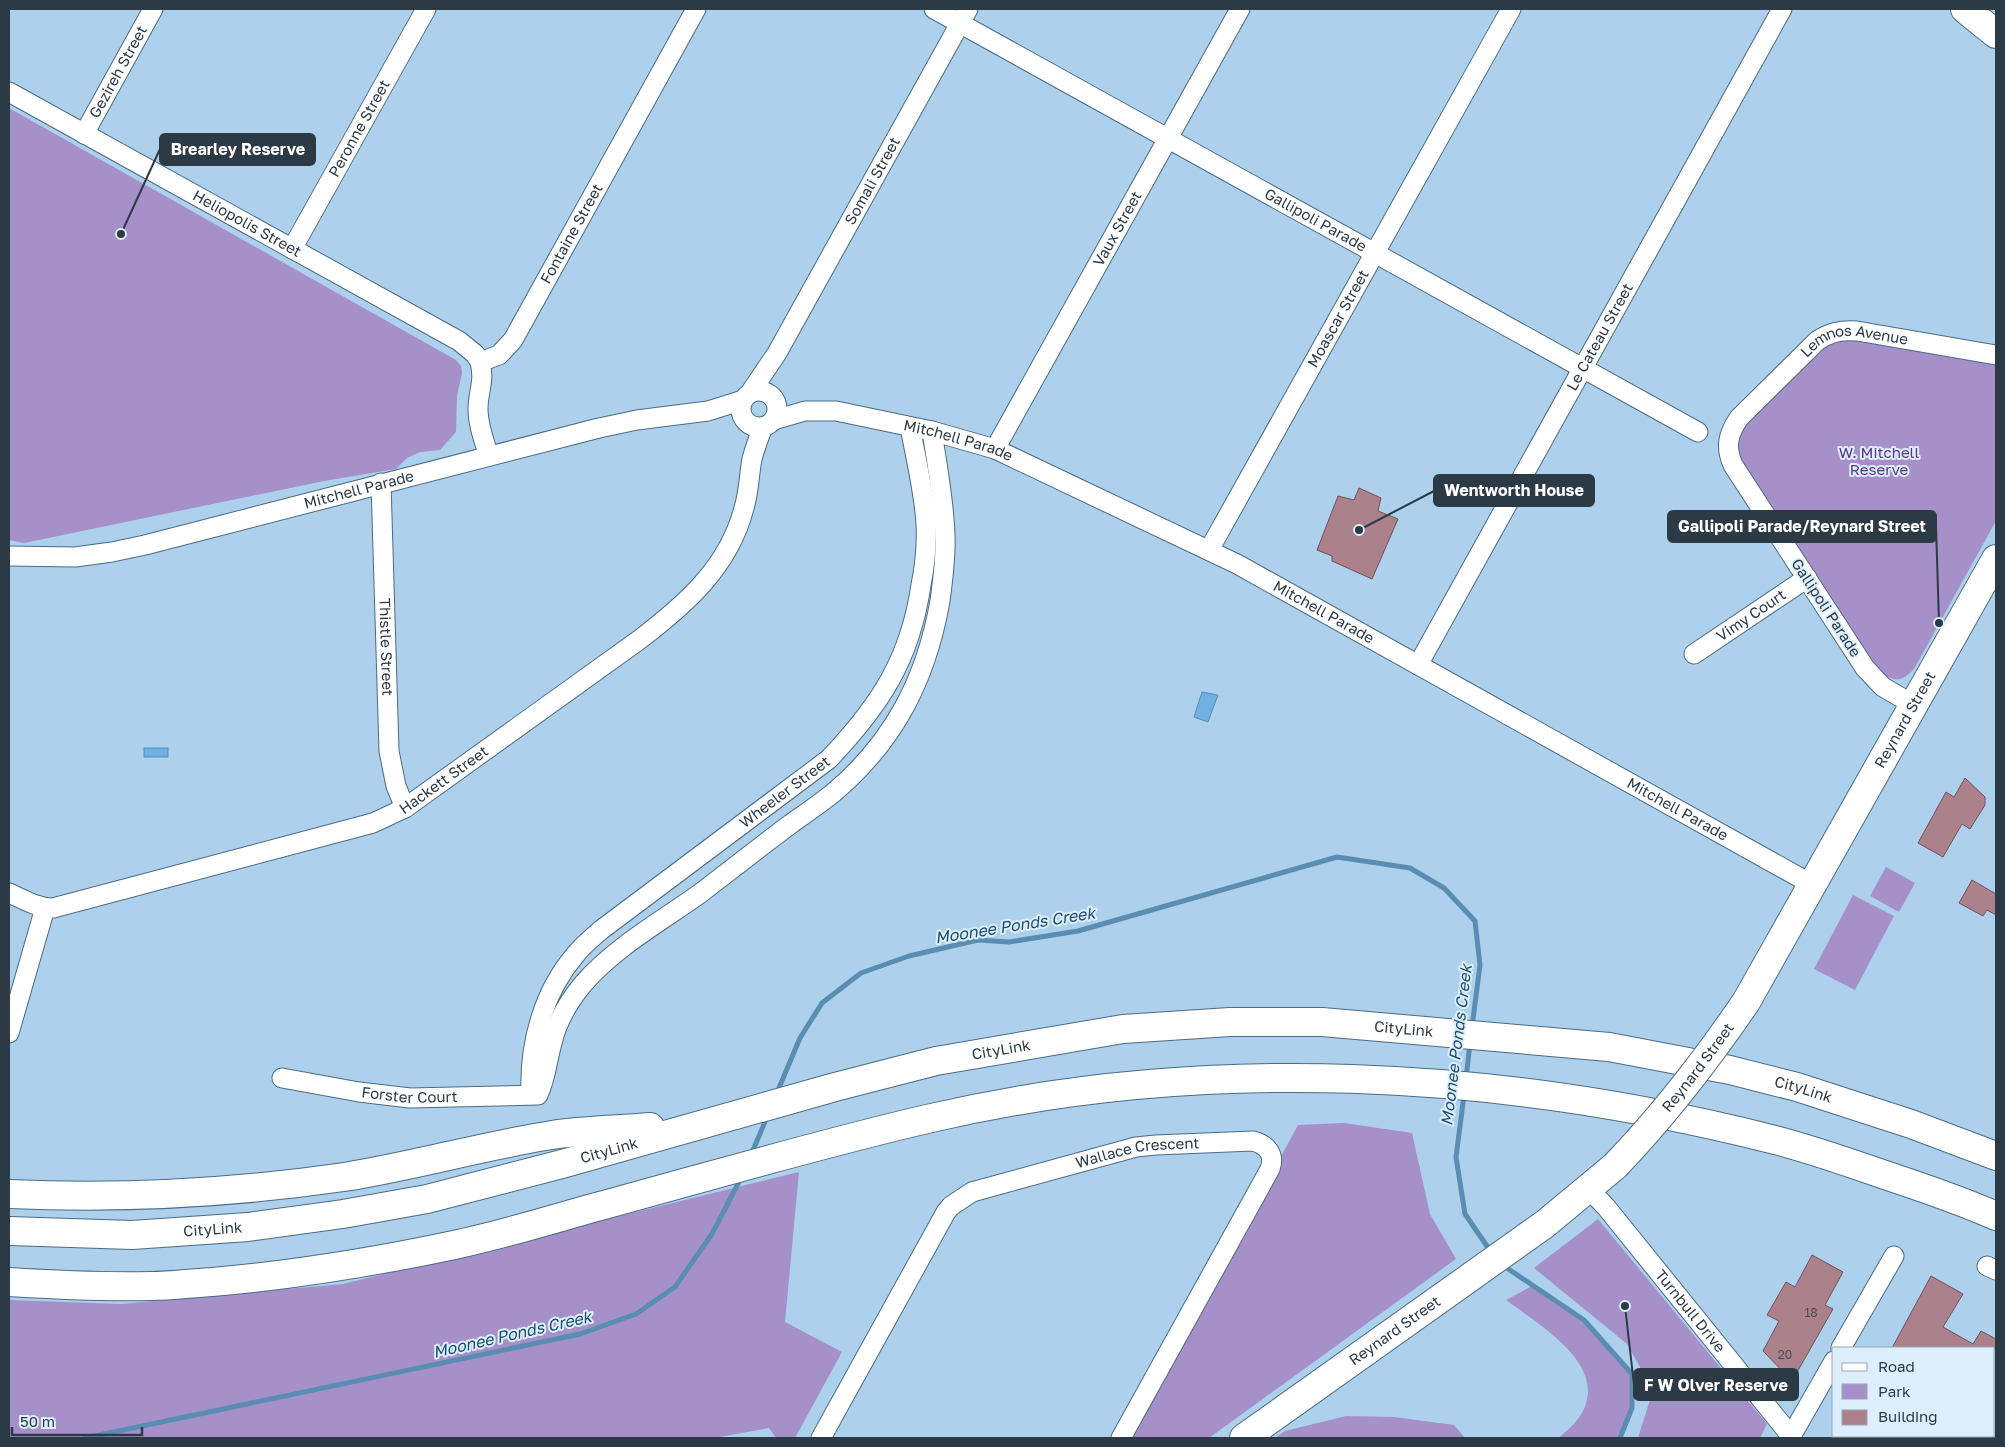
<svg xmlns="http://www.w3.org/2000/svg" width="2005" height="1447" font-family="'Golos Text',sans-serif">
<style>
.green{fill:#a690ca}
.water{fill:#6db0e1;stroke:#5a8db2}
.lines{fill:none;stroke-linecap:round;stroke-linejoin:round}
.stream{stroke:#5a8db2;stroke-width:5}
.building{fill:#ab818b;stroke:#764f59}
.street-casing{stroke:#4b6b83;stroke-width:21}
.secondary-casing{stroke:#4b6b83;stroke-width:30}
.highway-casing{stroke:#4b6b83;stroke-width:30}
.street{stroke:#fff;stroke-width:19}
.secondary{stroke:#fff;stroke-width:28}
.highway{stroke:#fff;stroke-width:28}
.secondary-bridge-casing{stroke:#4b6b83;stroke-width:30;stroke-linecap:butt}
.secondary-bridge{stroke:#fff;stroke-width:28}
.labels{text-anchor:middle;stroke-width:4;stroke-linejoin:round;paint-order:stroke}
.number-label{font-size:12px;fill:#4c4c56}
.street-label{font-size:15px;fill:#2c3a45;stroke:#ddeffd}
.park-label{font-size:15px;fill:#5a3786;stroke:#ddeffd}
.water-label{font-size:16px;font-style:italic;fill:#1a4c6e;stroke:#ddeffd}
.leader{fill:none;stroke:#2c3a45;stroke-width:2}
.callout-dot{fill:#2c3a45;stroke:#ddeffd;stroke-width:2}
.callout{fill:#2c3a45;stroke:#2c3a45;stroke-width:2}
.callout-label{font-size:16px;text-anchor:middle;font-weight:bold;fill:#fff}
</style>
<rect width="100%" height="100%" fill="#add0ec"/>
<g class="green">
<polygon points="9,108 456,360 461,366 462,373 457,396 456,432 440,450 420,452 407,458 396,469 324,481 24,543 9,540"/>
<path d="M1849,339l147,24v158l-82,148c-17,19 -27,9 -41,-6l-134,-207c-3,-16 1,-25 12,-37l69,-70 9,-6z"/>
<polygon points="1886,867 1915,883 1899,912 1870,896"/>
<polygon points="1853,895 1894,916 1855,990 1814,969"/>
<polygon points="1344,1123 1412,1133 1430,1214 1456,1259 1209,1438 1129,1438 1298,1125"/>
<polygon points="799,1172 785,1322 842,1352 795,1438 776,1438 769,1428 714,1438 9,1438 9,1300 121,1304 343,1284"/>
<polygon points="1598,1219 1767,1424 1760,1438 1638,1438 1653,1390 1627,1344 1534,1268"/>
<path d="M1532,1286l52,34 48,54v34l-12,30h-61c7,-7 16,-14 21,-22 32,-50 -41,-91 -74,-116z"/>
<polygon points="1346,1416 1394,1417 1454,1425 1465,1438 1275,1438 1285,1431"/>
</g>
<g class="water">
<polygon points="1202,692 1218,695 1208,722 1194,717"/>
<rect x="144" y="748" width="24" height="9"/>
</g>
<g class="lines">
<g class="stream">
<polyline points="1466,1079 1470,1043"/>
<polyline points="776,1095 800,1038 822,1003 861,973 909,956 978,940 1009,942 1078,931 1337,857 1410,868 1444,888 1475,921 1480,965 1472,1027"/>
<polyline points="1464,1095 1456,1157 1465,1214 1491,1252"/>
<polyline points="751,1155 767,1117"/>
<polyline points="1501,1264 1584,1320 1632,1374 1632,1408 1620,1438"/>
<polyline points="85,1438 580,1334 636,1314 675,1287 712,1234 742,1176"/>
</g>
</g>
<g class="building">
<polygon points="1359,488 1381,498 1378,511 1398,519 1372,579 1332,561 1332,556 1317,550 1338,496 1354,500"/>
<polygon points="1965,778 1985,797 1985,805 1970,829 1962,824 1943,857 1918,843 1946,792 1954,797"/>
<polygon points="1972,880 1996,894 1996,915 1987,910 1983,916 1959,903"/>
<polygon points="1812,1255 1843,1272 1825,1305 1833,1309 1792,1381 1763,1351 1779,1321 1767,1315 1786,1282 1795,1287"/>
<polygon points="1931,1276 1963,1294 1943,1327 1973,1344 1981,1331 1996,1339 1996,1348 1892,1348"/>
</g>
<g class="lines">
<g class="street-casing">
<g id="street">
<path id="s1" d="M934,9l764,423"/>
<path id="s2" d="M9,92l450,249 16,13 5,8"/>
<path id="s3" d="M84,134l69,-125"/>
<path id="s4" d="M292,249l134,-240"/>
<circle cx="759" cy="409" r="18"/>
<path id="s5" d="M750,393l27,-40 191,-344"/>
<path id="s6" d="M774,420l31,-9h31l96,20 63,18 242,115 576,321"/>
<path id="s7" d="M995,449l245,-440"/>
<path id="s8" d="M489,456c-5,-15 -11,-31 -11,-47 0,-18 7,-27 2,-47l19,-7 14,-15 183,-331"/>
<path id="s9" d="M381,483l8,268 7,35 9,22"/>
<path id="s10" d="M1209,550l302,-541"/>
<path id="s11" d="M9,556l66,1 37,-5 33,-7 454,-117 38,-8 71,-9 35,-11"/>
<path id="s12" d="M1694,654l113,-76"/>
<path id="s13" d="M1418,665l364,-656"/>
<path id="s14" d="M1914,705l-31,-18 -18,-19 -132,-203c-8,-18 -5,-31 6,-47l78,-77c13,-9 24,-11 40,-10l139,24"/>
<path id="s15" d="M9,893c14,6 28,15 44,15l320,-85 32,-15 234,-168c46,-35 90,-73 105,-132 5,-16 5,-33 8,-49 3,-11 7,-22 11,-32"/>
<polyline points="9,1033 45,908"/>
<path id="s16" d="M282,1078l77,14 51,6 128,-3c8,-17 9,-34 14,-52 5,-22 17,-42 31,-59 33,-38 79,-63 119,-92 30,-23 59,-46 90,-69 13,-9 27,-19 40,-29 62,-52 94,-114 108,-193 3,-22 6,-44 5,-66 -1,-35 -8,-69 -13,-104"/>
<path id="s17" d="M531,1094c-2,-50 12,-102 45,-140 7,-9 17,-17 25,-24l228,-171c51,-54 81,-99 92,-174 4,-20 6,-41 5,-61 -2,-33 -10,-65 -16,-97"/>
<path id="s18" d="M1588,1188l18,19 185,229"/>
<polyline points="1987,1266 1996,1270"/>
<polyline points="1841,1348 1894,1256"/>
<path id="s19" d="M821,1438l125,-226 5,-6 21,-14 164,-45 20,-2 97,-4c15,4 22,14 17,28l-149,269"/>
<polyline points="1790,1438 1834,1361"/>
</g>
</g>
<g class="secondary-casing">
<g id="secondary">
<polyline points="1965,9 1996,34"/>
<path id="s20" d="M1746,1002l250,-443"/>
<path id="s21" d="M1244,1438l301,-214 70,-58"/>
</g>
</g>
<g class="highway-casing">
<g id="highway">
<path d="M9,1194c112,5 224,-1 335,-17 70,-11 138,-31 208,-42 32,-5 65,-5 98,-8"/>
<path id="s22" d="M9,1231l123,4 116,-8 95,-13 84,-15 135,-35 273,-77 101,-26 187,-32 107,-7h92l287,25 121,23 67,17 114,37 85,32"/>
<path d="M9,1282c47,3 95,5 142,4 21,0 41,-3 61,-4 82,-7 162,-20 242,-37 43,-9 86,-22 128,-34 115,-31 229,-65 345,-92 277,-65 573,-49 848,21 39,10 78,24 116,37 36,12 71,24 105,39"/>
</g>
</g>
<use href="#street" class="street"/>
<use href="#secondary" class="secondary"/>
<use href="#highway" class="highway"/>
<g class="secondary-bridge-casing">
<g id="secondary-bridge">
<path id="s23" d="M1615,1166c50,-52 90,-104 131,-164"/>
</g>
</g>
<use href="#secondary-bridge" class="secondary-bridge"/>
</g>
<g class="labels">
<g class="number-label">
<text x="1811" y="1317">18</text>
<text x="1785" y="1359">20</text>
</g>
<g class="street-label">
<text dy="5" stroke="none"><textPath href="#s3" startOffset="71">Gezireh Street</textPath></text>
<text dy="5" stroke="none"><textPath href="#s4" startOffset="138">Peronne Street</textPath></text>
<text dy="5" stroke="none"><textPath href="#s5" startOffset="245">Somali Street</textPath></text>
<text dy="5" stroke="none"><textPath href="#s1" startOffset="436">Gallipoli Parade</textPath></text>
<text dy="5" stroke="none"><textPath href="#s2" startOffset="272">Heliopolis Street</textPath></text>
<text dy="5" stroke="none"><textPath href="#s7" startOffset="252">Vaux Street</textPath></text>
<text dy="5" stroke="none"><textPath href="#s8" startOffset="258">Fontaine Street</textPath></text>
<text dy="5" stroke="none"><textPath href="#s10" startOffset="265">Moascar Street</textPath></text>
<text dy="5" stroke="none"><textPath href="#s13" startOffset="375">Le Cateau Street</textPath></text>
<text dy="5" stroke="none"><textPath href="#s14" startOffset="501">Lemnos Avenue</textPath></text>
<text dy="5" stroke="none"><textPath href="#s6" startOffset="189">Mitchell Parade</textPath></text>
<text dy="5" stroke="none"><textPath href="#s11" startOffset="358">Mitchell Parade</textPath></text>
<text transform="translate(1826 608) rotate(57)" y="5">Gallipoli Parade</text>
<text dy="5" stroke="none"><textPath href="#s6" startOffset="594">Mitchell Parade</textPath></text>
<text dy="5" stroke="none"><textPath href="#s12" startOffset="69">Vimy Court</textPath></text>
<text dy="5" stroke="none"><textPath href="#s9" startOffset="164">Thistle Street</textPath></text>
<text dy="5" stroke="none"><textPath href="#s20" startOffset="324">Reynard Street</textPath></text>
<text dy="5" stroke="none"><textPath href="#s15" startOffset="461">Hackett Street</textPath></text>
<text dy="5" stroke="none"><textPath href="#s17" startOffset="415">Wheeler Street</textPath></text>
<text dy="5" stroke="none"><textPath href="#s6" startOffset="999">Mitchell Parade</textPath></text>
<text dy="5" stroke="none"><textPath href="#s22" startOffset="1419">CityLink</textPath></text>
<text dy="5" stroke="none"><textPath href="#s22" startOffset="1014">CityLink</textPath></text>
<text dy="5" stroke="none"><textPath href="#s23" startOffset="129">Reynard Street</textPath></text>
<text dy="5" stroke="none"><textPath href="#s22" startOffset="1824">CityLink</textPath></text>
<text dy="5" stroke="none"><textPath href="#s16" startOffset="129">Forster Court</textPath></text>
<text dy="5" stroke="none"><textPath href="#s22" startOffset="609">CityLink</textPath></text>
<text dy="5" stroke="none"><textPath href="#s19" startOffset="462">Wallace Crescent</textPath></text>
<text dy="5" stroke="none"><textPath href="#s22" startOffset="204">CityLink</textPath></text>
<text dy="5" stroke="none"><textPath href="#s18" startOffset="160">Turnbull Drive</textPath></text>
<text dy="5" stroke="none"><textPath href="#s21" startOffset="185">Reynard Street</textPath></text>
</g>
<g class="park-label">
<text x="1879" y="458">W. Mitchell<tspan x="1879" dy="17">Reserve</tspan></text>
</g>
<g class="water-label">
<text transform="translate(1015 925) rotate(-9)" y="6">Moonee Ponds Creek</text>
<text transform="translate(1456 1045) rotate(-83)" y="6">Moonee Ponds Creek</text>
<text transform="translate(512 1334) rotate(-13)" y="6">Moonee Ponds Creek</text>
</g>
</g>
<path class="leader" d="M121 234L160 149M1359 530L1434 491M1939 623L1936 526M1625 1306L1634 1385"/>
<g class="callout-dot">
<circle cx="121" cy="234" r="5"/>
<circle cx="1359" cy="530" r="5"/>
<circle cx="1939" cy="623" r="5"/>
<circle cx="1625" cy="1306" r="5"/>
</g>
<g class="callout">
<rect x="160" y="134" width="155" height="31" rx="5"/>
<rect x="1434" y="475" width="160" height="31" rx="5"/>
<rect x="1668" y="511" width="268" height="31" rx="5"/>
<rect x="1634" y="1369" width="164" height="31" rx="5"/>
</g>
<g class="callout-label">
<text x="238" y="155">Brearley Reserve</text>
<text x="1514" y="496">Wentworth House</text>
<text x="1802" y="532">Gallipoli Parade/Reynard Street</text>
<text x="1716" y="1391">F W Olver Reserve</text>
</g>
<rect width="2005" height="1447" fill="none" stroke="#2c3a45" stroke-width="20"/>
<rect x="1832" y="1347" width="162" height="90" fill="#ddeffd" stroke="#96a7b3"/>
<rect x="1842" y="1363" width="25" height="8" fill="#ffffff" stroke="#96a7b3"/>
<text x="1878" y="1372" font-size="15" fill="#2c3a45">Road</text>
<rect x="1842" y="1384" width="25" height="15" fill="#a690ca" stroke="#96a7b3"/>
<text x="1878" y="1397" font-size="15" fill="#2c3a45">Park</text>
<rect x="1842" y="1410" width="25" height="15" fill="#ab818b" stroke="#96a7b3"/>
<text x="1878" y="1422" font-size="15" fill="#2c3a45">Building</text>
<path d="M12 1427v8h130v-8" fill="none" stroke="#2c3a45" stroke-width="2.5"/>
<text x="20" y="1427" font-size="15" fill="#2c3a45" stroke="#ddeffd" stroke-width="4" paint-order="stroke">50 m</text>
</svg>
